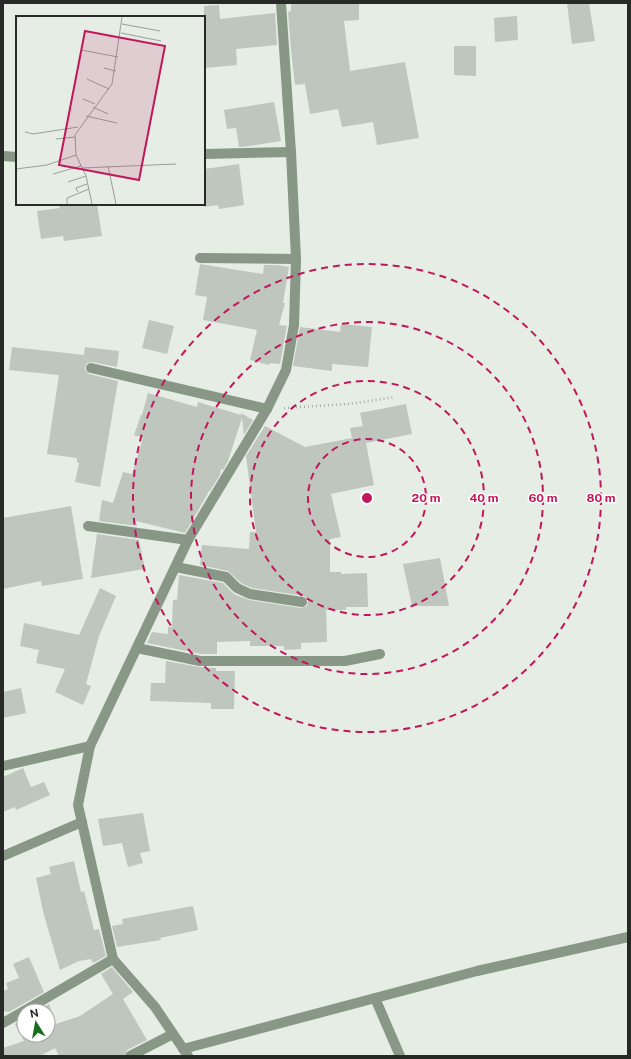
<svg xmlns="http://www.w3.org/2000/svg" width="631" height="1059" font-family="'Public Sans',sans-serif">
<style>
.building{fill:#bec6be}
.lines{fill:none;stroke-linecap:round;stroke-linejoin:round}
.path{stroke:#a4aaa4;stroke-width:2.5;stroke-dasharray:1 3;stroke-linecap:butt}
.minor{stroke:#899787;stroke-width:10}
.ring{fill:none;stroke:#c2185b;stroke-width:2;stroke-dasharray:7 5}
.inset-road{fill:none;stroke:#999f99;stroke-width:1}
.view{fill:#c2185b;fill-opacity:0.15;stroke:#c2185b;stroke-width:2}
.inset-edge{fill:none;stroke:#272a27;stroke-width:2}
.centre{fill:#c2185b;stroke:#fff;stroke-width:2}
.ring-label{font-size:12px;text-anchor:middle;font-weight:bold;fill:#c2185b;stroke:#fff;stroke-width:3;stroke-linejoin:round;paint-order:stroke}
</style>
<rect width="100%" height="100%" fill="#e5ede5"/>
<g class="building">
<polygon points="291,3 359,3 359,20 344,21 350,71 405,62 419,138 377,145 373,122 342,127 338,109 310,114 305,84 295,85 291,50 288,12 291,11"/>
<polygon points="567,3 589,3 595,41 572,44"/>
<polygon points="219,5 220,19 275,13 277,45 236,49 237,65 204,68 204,6"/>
<polygon points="517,16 518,40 495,42 494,18"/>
<polygon points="454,46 476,46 476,76 454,75"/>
<polygon points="274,102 281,141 249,146 239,147 236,128 227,129 224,110"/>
<polygon points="239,164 244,205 219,209 218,205 204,207 204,169"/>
<polygon points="75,204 97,204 102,236 64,241 63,236 41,239 37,211 60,208 59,206"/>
<polygon points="200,264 263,274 264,265 277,265 289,267 283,303 285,303 279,325 287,326 280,364 270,363 269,365 250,360 257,330 203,320 207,297 195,295"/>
<polygon points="149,320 174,326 167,354 142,348"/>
<polygon points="341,324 372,327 368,367 332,364 332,371 293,366 300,327 340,332"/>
<polygon points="12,347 84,355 85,347 119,351 117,367 92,362 87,363 85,367 85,370 89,374 118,381 100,487 75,482 79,463 77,462 77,458 47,454 59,375 9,370"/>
<polygon points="148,393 197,407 198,402 241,415 241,413 253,420 244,435 242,418 228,461 223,470 221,469 220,475 210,491 209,491 207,495 185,533 136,521 137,526 99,521 102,500 113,503 123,472 132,474 143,438 134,435 141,415 142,415"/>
<polygon points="406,404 412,434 366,443 374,485 331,494 341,537 330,539 330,572 341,572 341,574 367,573 368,607 346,607 346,610 326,610 327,642 301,643 301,649 284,650 284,646 250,646 250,641 217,642 217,654 201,654 147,643 152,632 168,634 168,627 172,627 173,600 177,600 179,575 223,583 234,594 249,600 301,608 307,606 308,600 303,596 252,588 241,583 228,571 200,565 202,545 249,549 250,532 256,532 246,456 265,426 305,447 352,438 350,428 363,426 360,413"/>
<polygon points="71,506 83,579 42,586 41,581 3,589 3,518"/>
<polygon points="97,534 139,540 145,569 91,578"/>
<polygon points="440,558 449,606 412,606 403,564"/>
<polygon points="100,588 116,596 99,636 86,684 91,686 83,705 55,692 65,669 36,663 39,650 20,646 24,623 79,635"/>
<polygon points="166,661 199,667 216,668 216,671 235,671 234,709 211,709 211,703 150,701 151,683 165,683"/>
<polygon points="21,688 26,713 3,718 3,692"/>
<polygon points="23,768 31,787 44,782 50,795 16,810 15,807 3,812 3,777"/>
<polygon points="143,813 150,851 140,853 143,863 128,867 122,843 103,846 98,819"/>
<polygon points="74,861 81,892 84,891 94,930 99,929 106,956 93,963 91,959 79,961 60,970 44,915 36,878 51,874 49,867"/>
<polygon points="193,906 198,930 160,938 161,940 117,947 112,926 123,924 122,919"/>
<polygon points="29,957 44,992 9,1012 3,1011 3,991 8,989 6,983 19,978 13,964"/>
<polygon points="112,967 133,992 123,999 147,1040 127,1050 124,1056 59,1056 55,1048 40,1056 3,1056 3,1048 24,1041 15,1024 24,1018 24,1035 48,1035 48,1011 37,1011 49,1004 56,1024 80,1016 113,994 101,974"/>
</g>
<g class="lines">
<polyline class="path" points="284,408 349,404 395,397"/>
<g class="minor">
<polyline points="204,154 291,152"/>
<polyline points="3,156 17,157"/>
<polyline points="200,258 296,259"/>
<polyline points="91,368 267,409"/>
<polyline points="88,526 188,540"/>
<polyline points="176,567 226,577 237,588 250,594 302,602"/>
<polyline points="137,648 200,661 345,661 380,654"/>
<polyline points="3,766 90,746"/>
<polyline points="3,856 82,822"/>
<polyline points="375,998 400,1056"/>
<polyline points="24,1011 113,959"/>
<polyline points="3,1023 24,1011"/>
<polyline points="183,1049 477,971 628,937"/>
<polyline points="130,1056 173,1034"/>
<polyline points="188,1056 155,1007 113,959 78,805 90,746 188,540 267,409 286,370 294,325 296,259 291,152 281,3"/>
</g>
</g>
<g class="ring">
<circle cx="367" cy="498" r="59"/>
<circle cx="367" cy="498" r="117"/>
<circle cx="367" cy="498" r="176"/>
<circle cx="367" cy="498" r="234"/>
</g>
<g transform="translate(16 16)">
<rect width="189" height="189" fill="#e5ede5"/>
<path class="inset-road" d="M106,8l38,7M105,17l40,8M65,34l37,7M88,52l12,3M71,63l22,10M67,83l12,5M77,91l15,7M70,100l31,7M9,116l8,2 45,-7M40,123l19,-2M92,150l8,38M66,152l94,-4M0,153l31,-4 29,-10M37,158l28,-8M52,166l18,-6M62,176l-2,-4 11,-4M51,188v-6l22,-9M76,188l-6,-28 -10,-21 -1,-20 37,-51 10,-67"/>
<path class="view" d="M69,15l80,15 -26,134 -80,-15z"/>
<rect width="189" height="189" class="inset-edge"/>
</g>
<circle cx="367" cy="498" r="6" class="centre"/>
<g class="ring-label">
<text x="426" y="502">20 m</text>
<text x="484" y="502">40 m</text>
<text x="543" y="502">60 m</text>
<text x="601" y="502">80 m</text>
</g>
<rect width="631" height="1059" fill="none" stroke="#272a27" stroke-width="8"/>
<g transform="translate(36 1023) rotate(349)"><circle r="19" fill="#ffffff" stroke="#a9aaa9"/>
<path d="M0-3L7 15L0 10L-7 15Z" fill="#156e18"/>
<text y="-6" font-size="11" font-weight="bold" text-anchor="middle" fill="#272a27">N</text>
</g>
</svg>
